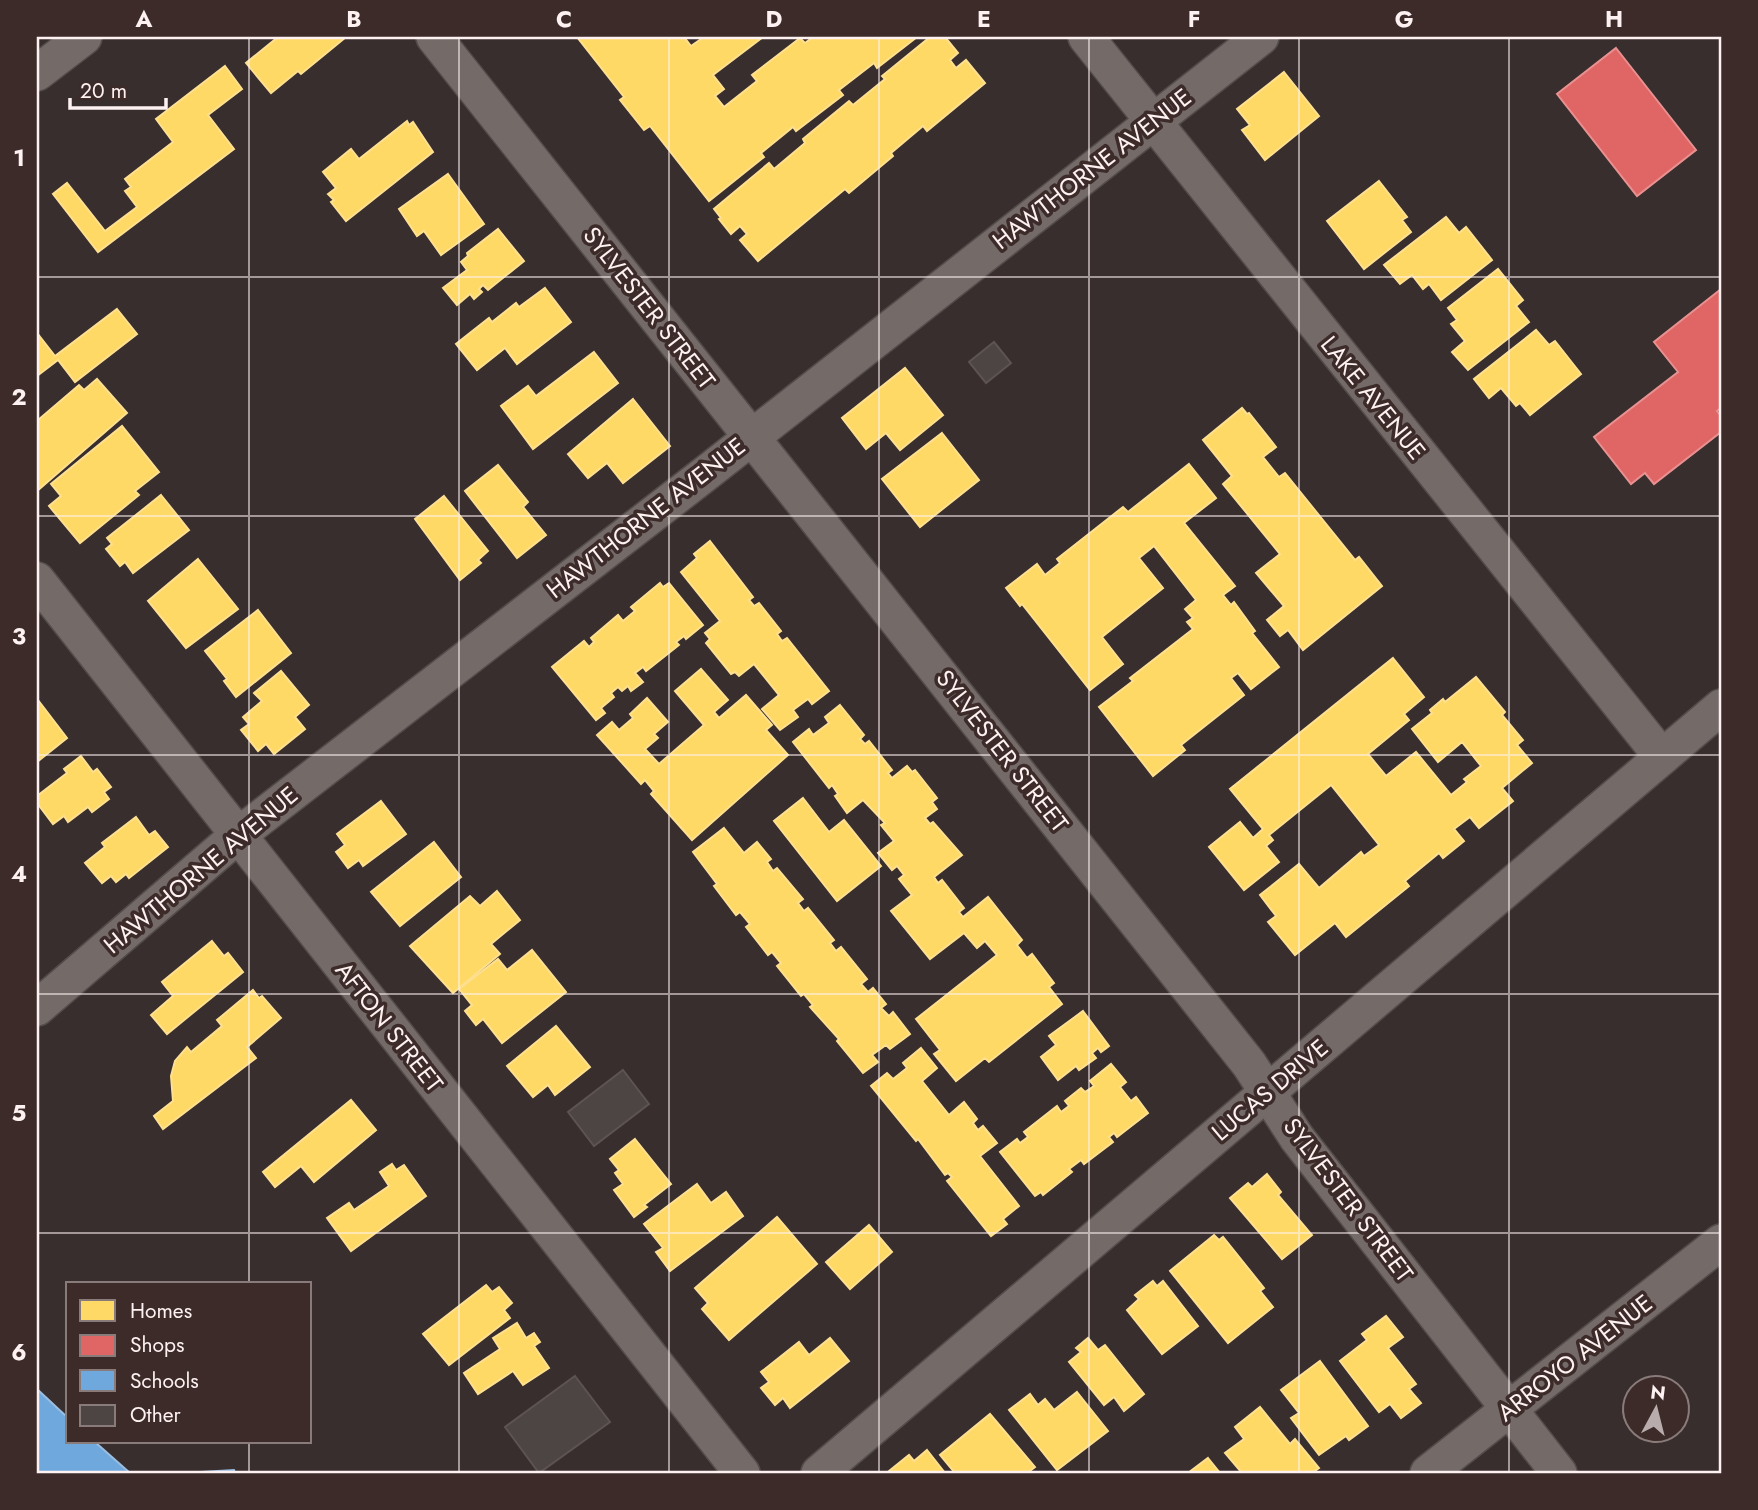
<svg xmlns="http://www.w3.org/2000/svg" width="1758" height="1510" font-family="Jost,sans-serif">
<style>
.homes{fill:#ffd966;stroke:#fee090;stroke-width:2}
.shops{fill:#e06666;stroke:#e99090;stroke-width:2}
.schools{fill:#6fa8dc;stroke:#9abee2;stroke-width:2}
.building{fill:#4d4544;stroke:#5c5352;stroke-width:2}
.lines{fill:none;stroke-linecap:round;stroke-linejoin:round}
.street-casing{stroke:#534c4b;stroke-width:38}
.street{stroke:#746b69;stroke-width:35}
.grid{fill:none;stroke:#fdf2f1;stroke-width:2;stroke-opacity:0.55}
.labels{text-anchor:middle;stroke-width:7;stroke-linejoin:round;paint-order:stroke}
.street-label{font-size:24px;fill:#fdf2f1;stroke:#3c2b29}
.neatline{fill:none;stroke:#fdf2f1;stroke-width:2.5}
.grid-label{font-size:23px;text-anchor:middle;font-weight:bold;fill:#fdf2f1}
</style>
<rect width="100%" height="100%" fill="#382e2d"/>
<g class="homes">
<polygon points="278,37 346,37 301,74 298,71 271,93 246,63"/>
<polygon points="577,37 684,37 691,46 704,37 763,37 713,75 724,89 715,96 724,107 757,81 752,75 800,38 805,43 813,37 917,37 877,68 874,63 839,90 843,95 796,131 793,127 761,153 764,157 709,201 650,126 644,130 620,100 624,97"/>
<polygon points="930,37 945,37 958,53 950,60 956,68 966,60 985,83 927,131 923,126 891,153 893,156 849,193 845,189 758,261 740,240 747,234 740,226 731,234 719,219 721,218 714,209 769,163 774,169 805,143 803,139 849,101 853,105 885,79 882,76"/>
<polygon points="225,66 242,89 208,115 234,149 98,252 53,194 67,183 105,231 137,207 125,191 131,187 125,179 173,142 156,119"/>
<polygon points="1284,72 1319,116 1265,160 1242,130 1250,125 1237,109"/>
<polygon points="407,121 409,125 413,122 433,152 346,221 331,202 334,200 328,194 336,188 323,172 351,149 359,159"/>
<polygon points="448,174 484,224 441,255 424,231 417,236 399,209"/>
<polygon points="1379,181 1407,217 1402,220 1411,232 1364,269 1327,221"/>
<polygon points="1446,217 1459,233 1466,227 1492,260 1441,300 1429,284 1423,289 1412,275 1400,284 1384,265"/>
<polygon points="498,229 524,261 488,290 483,285 479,289 482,292 474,299 470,294 457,305 443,288 467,270 461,262 468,256 467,253"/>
<polygon points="1498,269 1523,300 1516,306 1529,322 1468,370 1452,352 1465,341 1451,324 1457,320 1448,308"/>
<polygon points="545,288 571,322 517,364 505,348 477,370 456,344 489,318 492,322 516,303 519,307"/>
<polygon points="117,309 137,334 75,382 58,360 37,376 37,333 55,356"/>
<polygon points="1536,330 1549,345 1555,341 1581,374 1530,415 1520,403 1516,406 1501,388 1489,398 1474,379"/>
<polygon points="594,352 618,383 533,449 501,406 528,386 536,396"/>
<polygon points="905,368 943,415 900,450 886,433 866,449 842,418"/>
<polygon points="97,379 127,413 37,491 37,421 79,385 84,390"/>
<polygon points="633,399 670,446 623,483 607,463 588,478 568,454"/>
<polygon points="1242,408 1247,414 1249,413 1276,447 1263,457 1279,477 1285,473 1355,560 1359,557 1382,586 1303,650 1288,630 1280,636 1267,620 1284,606 1256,573 1280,554 1223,484 1232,476 1203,440"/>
<polygon points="122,426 159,472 135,491 139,495 80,543 49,506 61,496 51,484"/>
<polygon points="942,433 979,480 920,527 882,479"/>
<polygon points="1189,464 1216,498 1184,523 1235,586 1223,595 1231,605 1234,602 1255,631 1252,633 1279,667 1251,689 1238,673 1231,678 1244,695 1181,745 1185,750 1153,776 1099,707 1133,681 1130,678 1193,629 1187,622 1193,618 1185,609 1196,600 1154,546 1139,558 1163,588 1102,637 1123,664 1090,690 1022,604 1020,606 1006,588 1037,564 1045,575 1060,563 1057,559 1123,507 1128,512"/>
<polygon points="498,465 528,502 523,507 546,535 517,558 465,491"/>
<polygon points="161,495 189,530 133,573 125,562 120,566 106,549 112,544 107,538"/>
<polygon points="444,496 488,551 478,560 481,563 460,580 415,519"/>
<polygon points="710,541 753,597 749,600 754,606 759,603 781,631 777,634 782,641 787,638 829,691 812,704 808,699 793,710 798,717 780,730 762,709 779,695 754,664 739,676 735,672 731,674 706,643 710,639 705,633 720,621 681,572 697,558 694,554"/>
<polygon points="198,559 238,609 186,648 148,601"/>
<polygon points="660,583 663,587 669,583 703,625 686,639 684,636 676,642 679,645 646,671 643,667 635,673 643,682 631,691 628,686 622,691 618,687 611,693 614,697 601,708 605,713 596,720 552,667 584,641 589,647 594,642 591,638 618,615 623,621 635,611 631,607"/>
<polygon points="258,610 291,653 236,697 224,681 227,679 205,651"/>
<polygon points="1393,658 1424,697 1404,714 1409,720 1368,754 1386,776 1416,752 1451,795 1467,782 1464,779 1481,766 1462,742 1438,762 1412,729 1432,713 1430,710 1443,699 1445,702 1476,677 1505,712 1502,715 1523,740 1517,745 1532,763 1502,788 1513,801 1479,828 1470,817 1454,829 1464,841 1443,858 1439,853 1405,881 1409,886 1346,937 1335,923 1295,955 1268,922 1276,916 1260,895 1299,864 1319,888 1361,852 1364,856 1379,845 1331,785 1269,835 1273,840 1266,846 1279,862 1244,890 1209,847 1240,822 1253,838 1263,829 1230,789"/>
<polygon points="701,669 728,700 714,712 719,718 746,695 772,725 766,730 788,755 692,840 651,794 654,791 645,780 641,784 597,735 612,722 619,730 633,718 630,714 647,698 668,722 654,734 658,738 645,749 659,764 704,725 675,691"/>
<polygon points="281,671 309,705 295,717 305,729 274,754 266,744 258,751 241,730 249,724 243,717 262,701 254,693"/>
<polygon points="38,700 67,738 37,762 37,701"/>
<polygon points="840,705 864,735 860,739 865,744 869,741 892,770 888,773 892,778 907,766 912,772 915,770 937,798 932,802 937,809 925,818 930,824 933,822 962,855 934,877 938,883 942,880 964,908 959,912 963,917 988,897 1022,940 1017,945 1027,958 1032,954 1054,983 1049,987 1062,1004 989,1062 985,1058 956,1081 934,1054 940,1050 916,1019 997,955 985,941 977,948 964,933 930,959 891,911 912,895 899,879 904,875 897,866 892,870 878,853 894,841 881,825 885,823 863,800 847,813 835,796 838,794 832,785 829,788 793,742 809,729 813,735 829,723 825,717"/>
<polygon points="81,756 93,772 97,769 111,787 104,792 109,799 92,812 88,807 68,822 64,816 53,824 37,803 37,796 67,773 64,769"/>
<polygon points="803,798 829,832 844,820 881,866 837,901 774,821"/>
<polygon points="381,801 406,834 363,866 359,860 348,868 336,852 345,845 337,834"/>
<polygon points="136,817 149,835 155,831 168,847 129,878 126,874 116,882 111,876 102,883 85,863 105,847 102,843"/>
<polygon points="724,828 744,853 757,842 771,859 767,862 773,871 777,868 803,899 798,903 804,911 808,908 834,940 830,943 836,951 841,947 867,979 861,984 868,992 873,988 886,1004 881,1008 889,1016 893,1012 910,1034 890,1049 886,1045 872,1055 878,1062 863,1073 837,1041 839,1039 810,1007 813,1005 804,994 801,996 777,966 781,963 772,952 768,955 746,927 750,924 740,912 736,915 714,886 717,884 693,852"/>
<polygon points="434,842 461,877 400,926 371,892"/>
<polygon points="497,891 520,920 491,944 500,954 453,993 410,946 470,896 480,906"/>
<polygon points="212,941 224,956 228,953 243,972 167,1034 151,1015 173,996 162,982"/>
<polygon points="532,950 566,992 502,1043 483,1019 476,1025 465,1011 472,1005 459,989 498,959 507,970"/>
<polygon points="253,990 259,998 262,996 281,1018 247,1047 256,1058 163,1129 154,1116 173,1101 171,1076 175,1061 187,1047 191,1052 222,1026 217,1020"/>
<polygon points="1083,1011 1109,1046 1101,1052 1098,1048 1092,1053 1096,1058 1079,1070 1076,1066 1058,1080 1041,1057 1056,1045 1049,1036"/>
<polygon points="556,1026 590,1067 555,1095 548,1085 533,1097 507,1066"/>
<polygon points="921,1048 937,1068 922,1081 949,1115 964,1102 977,1119 973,1123 978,1130 983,1126 997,1143 980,1156 1019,1206 1003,1219 1007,1224 991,1236 947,1181 952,1177 948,1173 945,1175 918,1139 916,1141 871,1086 887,1073 893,1079 907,1068 903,1063"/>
<polygon points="1111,1064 1126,1082 1120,1087 1131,1101 1136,1097 1148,1113 1117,1137 1114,1133 1109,1137 1113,1142 1084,1164 1081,1160 1069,1169 1072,1172 1043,1195 1041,1192 1035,1196 1000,1152 1017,1139 1020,1143 1028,1137 1024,1132 1057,1106 1061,1112 1069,1106 1065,1101 1081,1088 1085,1092 1094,1086 1090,1081"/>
<polygon points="351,1100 376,1130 314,1182 301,1166 275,1187 263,1172"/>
<polygon points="635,1139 671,1184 644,1205 647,1207 634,1217 614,1190 623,1184 615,1173 619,1170 610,1159"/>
<polygon points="392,1164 396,1170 404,1165 426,1196 351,1251 327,1218 349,1203 354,1210 389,1186 380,1172"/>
<polygon points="1267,1174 1281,1192 1278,1195 1312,1235 1282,1259 1230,1198 1248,1183 1252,1187"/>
<polygon points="697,1184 711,1203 726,1192 743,1216 670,1271 656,1252 663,1248 644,1224"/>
<polygon points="777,1217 817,1264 729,1340 702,1309 708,1303 695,1288"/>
<polygon points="869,1225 892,1252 850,1289 826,1262"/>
<polygon points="1214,1235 1219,1240 1223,1237 1264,1288 1260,1291 1273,1307 1228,1343 1170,1271"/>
<polygon points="1153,1281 1157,1286 1163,1281 1198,1326 1162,1354 1127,1310 1139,1299 1135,1295"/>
<polygon points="486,1285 492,1292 499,1287 512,1303 504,1310 510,1318 449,1365 423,1334"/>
<polygon points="1386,1316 1403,1337 1388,1348 1416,1384 1409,1389 1421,1403 1401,1418 1390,1404 1379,1412 1340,1361 1367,1340 1362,1334"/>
<polygon points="517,1323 526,1338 534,1333 540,1342 534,1346 549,1368 523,1385 513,1371 478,1394 464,1373 500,1349 493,1338"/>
<polygon points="830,1338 849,1361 790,1408 783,1398 775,1405 761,1388 769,1382 761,1372 799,1342 809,1355"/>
<polygon points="1088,1338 1098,1350 1105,1345 1144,1394 1124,1411 1114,1397 1104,1405 1069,1362 1081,1352 1076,1348"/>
<polygon points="1320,1361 1368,1426 1349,1440 1346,1436 1319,1455 1291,1418 1299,1413 1281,1390"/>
<polygon points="1077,1392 1108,1431 1057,1470 1009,1410 1030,1394 1038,1405 1045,1399 1054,1410"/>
<polygon points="1260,1407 1290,1444 1295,1439 1319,1468 1312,1473 1242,1473 1225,1453 1244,1439 1235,1427"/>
<polygon points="990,1414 1035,1467 1027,1473 955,1473 940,1455"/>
<polygon points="927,1450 945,1473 891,1473 889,1471 909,1455 914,1461"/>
<polygon points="1208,1458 1220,1473 1188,1473"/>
</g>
<g class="shops">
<polygon points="1616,48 1696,150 1637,196 1557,94"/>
<polygon points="1721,289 1721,408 1717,411 1721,416 1721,432 1654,484 1645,473 1631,484 1594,437 1678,372 1654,342"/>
</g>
<g class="schools">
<polygon points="37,1389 68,1418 68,1442 95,1442 130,1473 37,1473"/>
<polygon points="234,1470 235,1473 183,1473 184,1473"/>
</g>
<g class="building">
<polygon points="994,342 1011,363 986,383 969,362"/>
<polygon points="623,1070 649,1104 594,1146 568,1112"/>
<polygon points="575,1376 610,1422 539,1473 505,1427"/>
</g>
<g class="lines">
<g class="street-casing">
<g id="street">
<polyline points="434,37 1249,1064 1297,1138 1559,1473"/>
<polyline points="1086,37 1662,757"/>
<polyline points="37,73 84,37"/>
<polyline points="37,580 742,1473"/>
<polyline points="37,1008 237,836 705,474 1261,37"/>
<polyline points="819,1473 1721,707"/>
<polyline points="1428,1473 1721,1242"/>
</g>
</g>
<use href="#street" class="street"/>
</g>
<path class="grid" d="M249,37v1247M459,37v1436M669,37v1436M879,37v1436M1089,37v1436M1299,37v1436M1509,37v1436M37,277h1684M37,516h1684M37,755h1684M37,994h1684M37,1233h1684M249,1442v31"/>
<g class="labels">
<g class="street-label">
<text transform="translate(1092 169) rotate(-38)" y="8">HAWTHORNE AVENUE</text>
<text transform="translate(649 308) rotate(52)" y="8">SYLVESTER STREET</text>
<text transform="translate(1373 398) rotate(51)" y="8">LAKE AVENUE</text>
<text transform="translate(646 518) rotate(-38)" y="8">HAWTHORNE AVENUE</text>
<text transform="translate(1002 751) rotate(52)" y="8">SYLVESTER STREET</text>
<text transform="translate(201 870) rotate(-40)" y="8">HAWTHORNE AVENUE</text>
<text transform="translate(389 1027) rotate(52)" y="8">AFTON STREET</text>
<text transform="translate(1270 1090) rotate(-40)" y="8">LUCAS DRIVE</text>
<text transform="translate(1348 1200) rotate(53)" y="8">SYLVESTER STREET</text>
<text transform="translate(1575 1358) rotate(-38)" y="8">ARROYO AVENUE</text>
</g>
</g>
<rect width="1758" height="1510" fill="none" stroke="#3c2b29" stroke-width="77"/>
<rect x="66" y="1282" width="245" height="161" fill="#3c2b29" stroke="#897b79" stroke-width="2"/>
<rect x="80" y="1300" width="35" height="21" fill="#ffd966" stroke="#897b79" stroke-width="2"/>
<text x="130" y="1318" font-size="21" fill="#fdf2f1">Homes</text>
<rect x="80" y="1335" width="35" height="21" fill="#e06666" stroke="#897b79" stroke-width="2"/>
<text x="130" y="1352" font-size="21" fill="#fdf2f1">Shops</text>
<rect x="80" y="1370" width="35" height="21" fill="#6fa8dc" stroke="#897b79" stroke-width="2"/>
<text x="130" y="1388" font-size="21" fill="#fdf2f1">Schools</text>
<rect x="80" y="1405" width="35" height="21" fill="#4d4544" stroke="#897b79" stroke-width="2"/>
<text x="130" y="1422" font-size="21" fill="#fdf2f1">Other</text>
<g transform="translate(1656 1409) rotate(7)"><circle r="33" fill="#3c2b29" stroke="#897b79" stroke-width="2"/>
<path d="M0-5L12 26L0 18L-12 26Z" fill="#b8adac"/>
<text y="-10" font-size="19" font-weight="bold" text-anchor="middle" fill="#fdf2f1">N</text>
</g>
<path d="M70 98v10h96v-10" fill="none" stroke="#fdf2f1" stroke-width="3.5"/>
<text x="80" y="98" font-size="21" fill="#fdf2f1" stroke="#3c2b29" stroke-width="5" paint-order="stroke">20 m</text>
<rect x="38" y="38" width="1682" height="1434" class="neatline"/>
<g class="grid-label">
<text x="144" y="27">A</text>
<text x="354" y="27">B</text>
<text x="564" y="27">C</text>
<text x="774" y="27">D</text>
<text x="984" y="27">E</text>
<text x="1194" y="27">F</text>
<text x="1404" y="27">G</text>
<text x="1614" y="27">H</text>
<text x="19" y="166">1</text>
<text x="19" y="405">2</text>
<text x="19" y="644">3</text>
<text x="19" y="882">4</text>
<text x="19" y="1121">5</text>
<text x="19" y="1360">6</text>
</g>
</svg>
